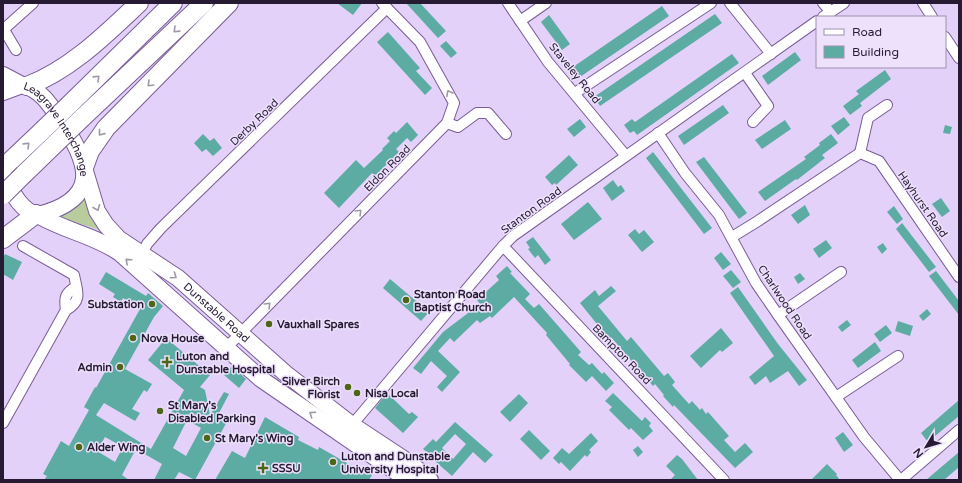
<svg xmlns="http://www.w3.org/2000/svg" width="962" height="483" font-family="'Varela Round',sans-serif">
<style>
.green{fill:#b9cc9e}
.building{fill:#5caca3;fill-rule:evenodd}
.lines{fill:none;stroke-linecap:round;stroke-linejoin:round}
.street-casing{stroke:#795c98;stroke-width:12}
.primary-casing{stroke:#795c98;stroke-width:18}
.highway-casing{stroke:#795c98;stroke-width:20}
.street{stroke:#fff;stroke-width:10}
.primary{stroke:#fff;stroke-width:16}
.highway{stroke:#fff;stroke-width:18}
.highway-bridge-casing{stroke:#795c98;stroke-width:20;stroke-linecap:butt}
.highway-bridge{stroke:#fff;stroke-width:18}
.oneway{stroke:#9e98a4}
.poi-dot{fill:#4d6616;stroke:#ede1fc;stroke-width:1.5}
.labels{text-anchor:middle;stroke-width:3;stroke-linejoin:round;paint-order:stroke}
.street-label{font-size:11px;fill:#271b34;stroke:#ede1fc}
.poi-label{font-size:11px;font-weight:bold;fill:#271b34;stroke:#ede1fc;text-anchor:start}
</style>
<rect width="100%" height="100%" fill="#e3d1f9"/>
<polygon class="green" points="85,196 100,230 59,217 76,207"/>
<g class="building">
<polygon points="337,3 362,3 353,15"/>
<polygon points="406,3 420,3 446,31 438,38"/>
<polygon points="662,6 669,16 580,77 573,67"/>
<polygon points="715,14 722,23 600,106 594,97"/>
<polygon points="549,15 570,44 562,50 541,22"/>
<polygon points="388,32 420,68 416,71 432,88 425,95 377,42"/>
<polygon points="446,41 457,53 451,58 440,46"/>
<polygon points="795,52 801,60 768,85 762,76"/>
<polygon points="732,54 739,63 637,135 634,131 630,133 624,125 632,119 635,122"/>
<polygon points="885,70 891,79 860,103 862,106 850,115 843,106 859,94 856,91"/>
<polygon points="723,105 729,113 684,145 678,136"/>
<polygon points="844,117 850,125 838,135 831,126"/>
<polygon points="580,119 586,127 574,137 567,129"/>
<polygon points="785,120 791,129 762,149 755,140"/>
<polygon points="407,122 418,135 411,142 407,138 396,149 399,152 375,176 372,173 339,208 324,193 356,160 364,168 383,150 382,149 390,141 387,138 394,131 396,133"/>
<polygon points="945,125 952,127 950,134 943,133"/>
<polygon points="203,134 210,141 214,138 222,148 213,156 206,149 202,152 194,143"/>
<polygon points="831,134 838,143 822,155 825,158 797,180 796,179 765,201 758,192 806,159 804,157 820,145 819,143"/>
<polygon points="653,152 712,228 704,234 646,158"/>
<polygon points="569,155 578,165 556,185 555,183 552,185 545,177"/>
<polygon points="704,157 747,213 739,219 696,162"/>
<polygon points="613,180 618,187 621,185 625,191 612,201 603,188"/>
<polygon points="941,198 950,211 942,217 932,204"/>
<polygon points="588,202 602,219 574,240 561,224"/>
<polygon points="805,205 810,215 798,224 791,215"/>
<polygon points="894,206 903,219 897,224 887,212"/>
<polygon points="902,223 936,267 929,272 896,229"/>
<polygon points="635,229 639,234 644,230 654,242 642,252 628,235"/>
<polygon points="533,237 551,260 545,265 538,255 535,258 528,249 530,248 526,242"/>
<polygon points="826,240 832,248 819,258 813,249"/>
<polygon points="883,243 887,249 882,254 877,247"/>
<polygon points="721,252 731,264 723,270 714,258"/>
<polygon points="5,254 22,262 13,280 3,274 3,258"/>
<polygon points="507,266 512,272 510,273 530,294 525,299 534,308 539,304 581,352 578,355 589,365 592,363 602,374 604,372 614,383 606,391 592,376 586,382 569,365 570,364 546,335 547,333 514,297 492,318 490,316 480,323 477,320 454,342 450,338 438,351 460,372 442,392 437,387 447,376 431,361 421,374 413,368 443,332 480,304 477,300 499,280 496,276"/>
<polygon points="731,270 741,282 733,288 723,276"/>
<polygon points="936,271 959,301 959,315 929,276"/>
<path d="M106,272l40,24 2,-3 15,13 -9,11 -29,52 27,15 -5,8 -3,-2 -12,19 8,4 -5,8 -31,-18 -8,12 55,34 33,-59 -36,-30 18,-22 44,37 -10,12 5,3 5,25 14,-23 5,2 -10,19 10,5 -34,62 -16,-8 -5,8h-20l8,-16 -26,-15 -14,26 7,5h-85l3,-4 -4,-2 18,-33 8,5 20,-36 -5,-3 11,-20 1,1 44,-79 -17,-11 -2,4 -8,-5 2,-3 -16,-10zM187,420l14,8 -15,28 -13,-8zM105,437l18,10 -8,15 -18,-11z"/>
<polygon points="800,273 805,279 798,284 794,277"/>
<polygon points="390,279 429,312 421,321 383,288"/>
<polygon points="611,286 616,291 598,306 627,341 631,337 664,376 668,373 675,382 672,385 689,404 692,401 700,410 702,408 706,414 708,412 729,436 724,440 735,452 745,443 753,452 735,468 674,405 673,407 663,396 664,395 655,384 653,386 611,337 609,339 580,303 595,290 599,296"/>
<polygon points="738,287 778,344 807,380 799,386 788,371 770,383 766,376 755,385 749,377 774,356 730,293"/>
<polygon points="927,309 931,314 923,321 919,316"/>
<polygon points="847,320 851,325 842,332 838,327"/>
<polygon points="898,321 913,326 910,336 895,331"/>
<polygon points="886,325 892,333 880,342 874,334"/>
<polygon points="721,328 733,343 722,352 720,350 701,368 690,356"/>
<polygon points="875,342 881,351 858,368 852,360"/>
<polygon points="232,366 246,379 239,388 224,375"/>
<polygon points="387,393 409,414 412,412 418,417 403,433 375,408"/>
<polygon points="613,393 642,421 645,417 651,423 649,426 653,431 643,440 631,428 629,430 609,410 612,407 605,401"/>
<polygon points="519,394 528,403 510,422 500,412"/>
<polygon points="959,400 959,416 928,442 921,433"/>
<polygon points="265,417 299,437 298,440 318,450 319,447 359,470 360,468 372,475 369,480 215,480 232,451 245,458"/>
<path d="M455,422l38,33 -8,8 -12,-11 -21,24 -24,-21 1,-1 -6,-5 10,-10 3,3zM455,434l11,10 -13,15 -11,-11z"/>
<polygon points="529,430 550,451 541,460 520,439"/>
<polygon points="843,432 853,445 844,452 835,438"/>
<polygon points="591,433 598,441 589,450 591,452 587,457 585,455 570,471 561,462 559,464 553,458 562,448 569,454"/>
<polygon points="638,446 643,452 638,457 633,450"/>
<polygon points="959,452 959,467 944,480 926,480"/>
<polygon points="677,455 682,459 698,480 670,480 675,475 666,466"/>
<polygon points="827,464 837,474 836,475 840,480 811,480"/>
</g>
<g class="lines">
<g class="street-casing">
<g id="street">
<polyline points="508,3 548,62 626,156"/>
<polyline points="730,3 771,54"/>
<polyline points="823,3 831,12"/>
<polyline points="923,3 932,17"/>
<polyline points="823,17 844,3"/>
<polyline points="520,21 546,3"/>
<polyline points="3,28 16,50"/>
<polyline points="4,29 33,3"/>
<polyline points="945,37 959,58"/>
<polyline points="745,73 768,106 753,122"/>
<polyline points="575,93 711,3"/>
<polyline points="447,123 458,127 477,113 488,113 506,134"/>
<polyline points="658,133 685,173 719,215 756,283 778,315 864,437 900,480"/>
<polyline points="860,153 868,118 887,105"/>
<polyline points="732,237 758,221 860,153 879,161 959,277"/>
<polyline points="503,246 724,480"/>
<polyline points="142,255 147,244 161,228 387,8"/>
<path d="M66,310c-2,-12 -1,-17 10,-23"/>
<polyline points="778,315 841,272"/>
<polyline points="221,344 227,345 232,342 447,123 454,103 420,42 382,3"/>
<polyline points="836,397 898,356"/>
<path d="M3,423l63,-113c17,-9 11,-19 8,-35l-51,-29"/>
<polyline points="352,425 503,246 513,236 817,21"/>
<polyline points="901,480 959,430"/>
</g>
</g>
<g class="primary-casing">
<g id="primary">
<polyline points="3,75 22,85"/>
<path id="s1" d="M3,92l19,-7c19,4 29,21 39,36 29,43 40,78 -23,94 -17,-3 -27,-25 -35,-39"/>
<path id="s2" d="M85,171l12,40 9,14 13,14 59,39 107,95 67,52 59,39 19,16"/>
<path d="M38,215c27,16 56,20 82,38l141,126 147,101"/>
</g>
</g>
<g class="highway-casing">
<g id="highway">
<path d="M27,86c43,-16 78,-51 112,-83"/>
<polyline points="69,105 173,3"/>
<polyline points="82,118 204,3"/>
<polyline points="85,165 90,151 106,128 229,3"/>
<polyline points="3,168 43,130"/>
<polyline points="24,174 56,143"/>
<polyline points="3,239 36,214"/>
</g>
</g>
<use href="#street" class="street"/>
<use href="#primary" class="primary"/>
<use href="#highway" class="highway"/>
<g class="highway-bridge-casing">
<g id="highway-bridge">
<polyline points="43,130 69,105"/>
<polyline points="56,143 82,118"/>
<polyline points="3,195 24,174"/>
</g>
</g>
<use href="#highway-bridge" class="highway-bridge"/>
</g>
<defs><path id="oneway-chevron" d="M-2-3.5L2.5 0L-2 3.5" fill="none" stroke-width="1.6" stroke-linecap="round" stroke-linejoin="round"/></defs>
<g class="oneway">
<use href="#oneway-chevron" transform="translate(176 30) rotate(136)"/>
<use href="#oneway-chevron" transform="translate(97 78) rotate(-44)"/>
<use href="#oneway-chevron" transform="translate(150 84) rotate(135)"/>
<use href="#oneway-chevron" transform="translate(449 93) rotate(-119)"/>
<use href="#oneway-chevron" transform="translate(101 133) rotate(129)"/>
<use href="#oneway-chevron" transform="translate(27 145) rotate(-44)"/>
<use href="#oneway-chevron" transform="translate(97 208) rotate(68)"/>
<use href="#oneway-chevron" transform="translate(359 212) rotate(-45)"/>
<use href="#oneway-chevron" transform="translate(128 261) rotate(-138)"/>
<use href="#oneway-chevron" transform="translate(174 276) rotate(35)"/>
<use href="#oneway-chevron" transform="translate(268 305) rotate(-45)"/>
<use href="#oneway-chevron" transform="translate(312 414) rotate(-146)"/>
</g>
<g class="poi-dot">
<circle cx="406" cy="300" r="4"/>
<circle cx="152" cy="304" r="4"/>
<circle cx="269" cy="324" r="4"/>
<circle cx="133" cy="338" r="4"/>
<path d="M165 356h4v4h4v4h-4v4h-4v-4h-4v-4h4z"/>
<circle cx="120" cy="367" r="4"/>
<circle cx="348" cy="387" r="4"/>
<circle cx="357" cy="393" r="4"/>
<circle cx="160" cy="411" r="4"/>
<circle cx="207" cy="438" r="4"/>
<circle cx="79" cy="447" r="4"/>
<circle cx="333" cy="462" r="4"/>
<path d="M261 462h4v4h4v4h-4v4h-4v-4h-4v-4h4z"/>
</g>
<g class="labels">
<g class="street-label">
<text transform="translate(575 73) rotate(51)" y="4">Staveley Road</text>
<text transform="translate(254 122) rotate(-44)" y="4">Derby Road</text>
<text dy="4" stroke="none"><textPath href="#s1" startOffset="79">Leagrave Interchange</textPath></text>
<text transform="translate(387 168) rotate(-45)" y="4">Eldon Road</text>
<text transform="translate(923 204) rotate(55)" y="4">Hayhurst Road</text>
<text transform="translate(531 210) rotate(-36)" y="4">Stanton Road</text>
<text transform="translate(785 302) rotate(56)" y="4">Charlwood Road</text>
<text dy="4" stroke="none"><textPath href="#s2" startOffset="200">Dunstable Road</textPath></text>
<text transform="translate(622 354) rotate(46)" y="4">Bampton Road</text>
</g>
<g class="poi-label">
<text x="414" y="298">Stanton Road<tspan x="414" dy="13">Baptist Church</tspan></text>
<text x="144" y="308" text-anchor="end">Substation</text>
<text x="277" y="328">Vauxhall Spares</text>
<text x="141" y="342">Nova House</text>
<text x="176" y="360">Luton and<tspan x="176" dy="13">Dunstable Hospital</tspan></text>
<text x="112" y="371" text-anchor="end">Admin</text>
<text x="340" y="385" text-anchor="end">Silver Birch<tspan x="340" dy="13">Florist</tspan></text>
<text x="365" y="397">Nisa Local</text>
<text x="168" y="409">St Mary's<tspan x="168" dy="13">Disabled Parking</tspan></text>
<text x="215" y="442">St Mary's Wing</text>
<text x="87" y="451">Alder Wing</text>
<text x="341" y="460">Luton and Dunstable<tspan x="341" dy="13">University Hospital</tspan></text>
<text x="272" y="472">SSSU</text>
</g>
</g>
<rect width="962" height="483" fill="none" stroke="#271b34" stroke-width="8"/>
<rect x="816" y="16" width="130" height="52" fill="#ede1fc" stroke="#9e92ac"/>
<rect x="824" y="29" width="20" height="6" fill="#ffffff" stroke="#9e92ac"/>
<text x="852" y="36" font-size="12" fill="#271b34">Road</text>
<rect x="824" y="46" width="20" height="12" fill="#5caca3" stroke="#9e92ac"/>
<text x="852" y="56" font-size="12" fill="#271b34">Building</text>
<g transform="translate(926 447) rotate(232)" stroke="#ede1fc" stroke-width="3" paint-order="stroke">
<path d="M0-3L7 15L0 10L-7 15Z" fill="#271b34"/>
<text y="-6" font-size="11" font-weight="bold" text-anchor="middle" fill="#271b34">N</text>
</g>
</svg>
